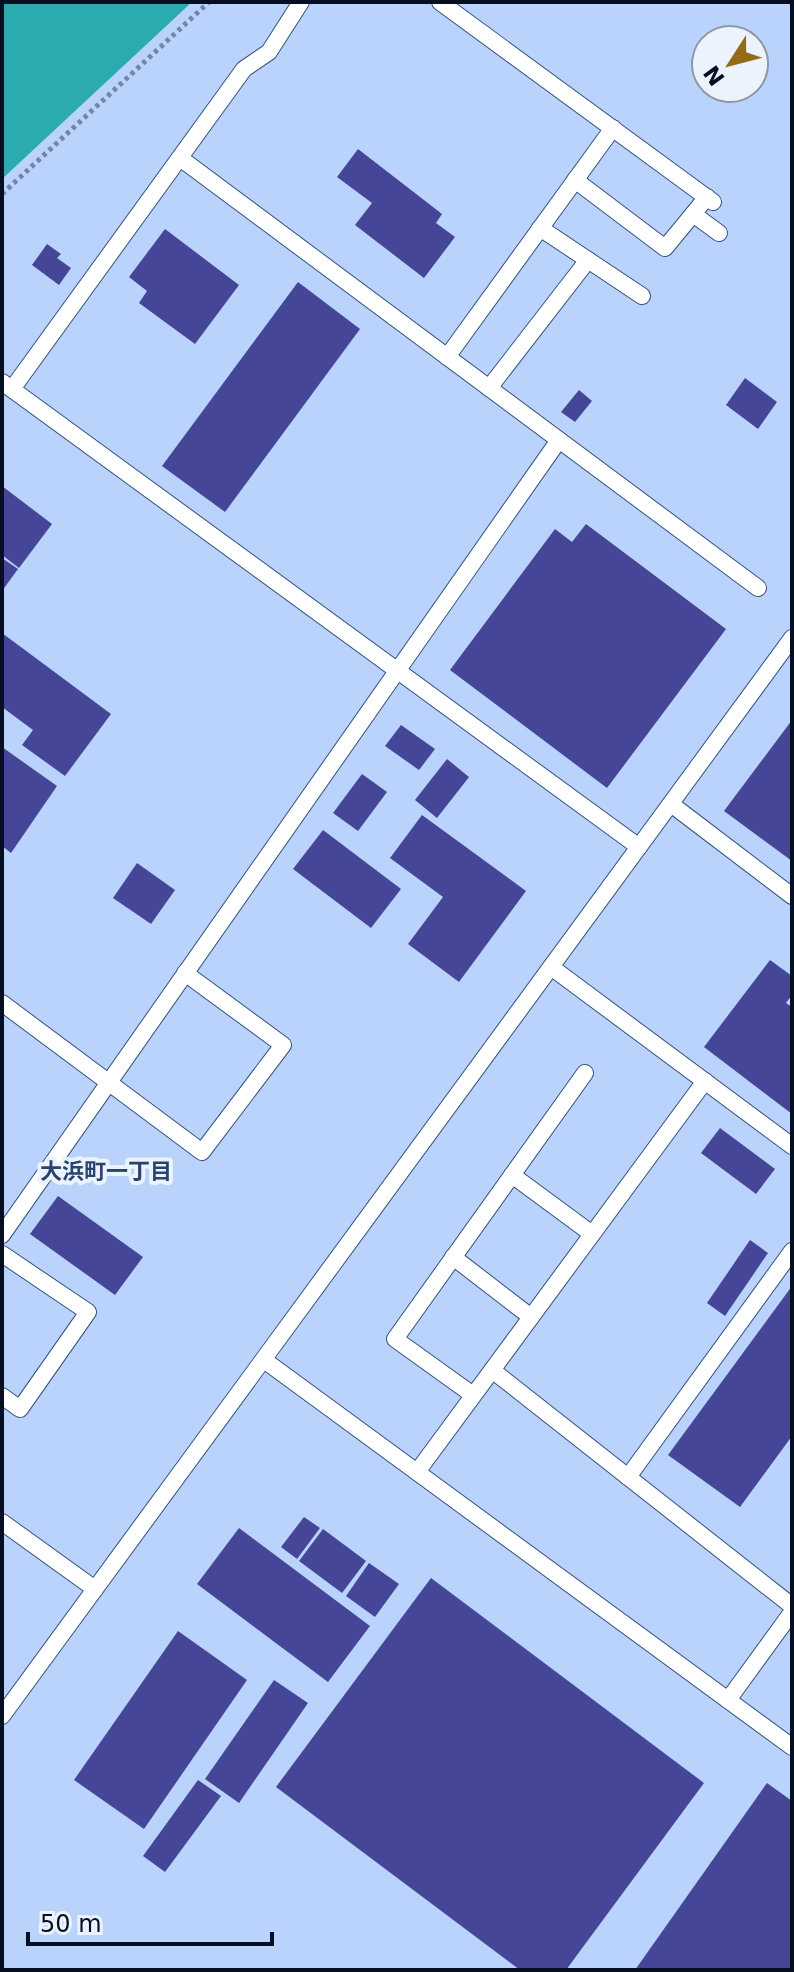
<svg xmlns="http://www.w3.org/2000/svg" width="794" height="1972" font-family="'DejaVu Sans','Noto Sans JP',sans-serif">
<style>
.water{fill:#2babb0}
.building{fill:#454698}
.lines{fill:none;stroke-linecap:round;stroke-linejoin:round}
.lane-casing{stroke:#35517d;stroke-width:18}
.path{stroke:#7286a6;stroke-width:5;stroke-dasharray:4 4;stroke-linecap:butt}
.lane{stroke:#fff;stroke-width:16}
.labels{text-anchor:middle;stroke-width:8;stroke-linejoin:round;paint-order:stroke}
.neighbourhood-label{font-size:22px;font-weight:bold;fill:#29446f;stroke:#ecf3fd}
</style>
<rect width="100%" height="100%" fill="#b9d3fc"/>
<polygon class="water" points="2,2 192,2 2,179"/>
<g class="building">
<polygon points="358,149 442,214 436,223 455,237 424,278 355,225 372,203 337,177"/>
<polygon points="165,229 239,285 195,344 139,303 147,291 129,277"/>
<polygon points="47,244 61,254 57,258 71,268 59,285 32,265"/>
<polygon points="298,282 360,329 225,512 162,466"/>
<polygon points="745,378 777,402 758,429 726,405"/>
<polygon points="579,390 592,401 575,422 561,412"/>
<polygon points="2,486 52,524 19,568 2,555"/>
<polygon points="586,524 726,629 607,788 450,670 555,529 572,542"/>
<polygon points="2,558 18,569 2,591"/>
<polygon points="2,633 111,714 65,776 22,745 33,730 2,707"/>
<polygon points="792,720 792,861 724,811"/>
<polygon points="401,725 435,749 419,770 385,746"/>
<polygon points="2,747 57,786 11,853 2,846"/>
<polygon points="447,759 469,777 437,818 415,800"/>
<polygon points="362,774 387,792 358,831 333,813"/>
<polygon points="422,815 526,891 459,982 408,944 443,897 390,858"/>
<polygon points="323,830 401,889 371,928 293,869"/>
<polygon points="137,863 175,890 151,924 113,898"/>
<polygon points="770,960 792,976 792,995 786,1003 792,1007 792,1114 704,1047"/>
<polygon points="720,1128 775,1169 756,1194 701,1153"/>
<polygon points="58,1196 143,1257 115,1295 30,1234"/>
<polygon points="750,1240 768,1253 725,1316 707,1303"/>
<polygon points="792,1286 792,1436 740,1507 668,1455"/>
<polygon points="304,1517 320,1528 297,1559 281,1547"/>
<polygon points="239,1528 370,1626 328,1682 197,1584"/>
<polygon points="323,1529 366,1561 342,1593 299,1561"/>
<polygon points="369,1563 399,1584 375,1617 346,1596"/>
<polygon points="431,1578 704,1783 566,1970 520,1970 276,1787"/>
<polygon points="178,1631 247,1680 144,1829 74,1780"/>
<polygon points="274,1680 308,1703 239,1803 205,1779"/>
<polygon points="198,1780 221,1796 165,1872 143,1856"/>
<polygon points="767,1783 792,1801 792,1970 635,1970"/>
</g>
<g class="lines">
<g class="lane-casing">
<g id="lane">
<polyline points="440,2 713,202"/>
<polyline points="180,158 758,588"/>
<polyline points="575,180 665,248 707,197"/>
<polyline points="693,214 719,233"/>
<polyline points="540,228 642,296"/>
<polyline points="447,357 613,128"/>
<polyline points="2,382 639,847"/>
<polyline points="489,388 588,260"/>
<polyline points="12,389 244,69 269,52 301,2"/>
<polyline points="671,804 792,896"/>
<polyline points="551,967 792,1146"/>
<polyline points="2,1003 202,1152 283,1045 185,973"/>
<polyline points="512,1175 592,1234"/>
<polyline points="2,1235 559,440"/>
<polyline points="2,1254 88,1312 20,1409 2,1396"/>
<polyline points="453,1257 531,1317"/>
<polyline points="264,1360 792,1747"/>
<polyline points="492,1370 792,1606"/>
<polyline points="473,1395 395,1339 585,1073"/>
<polyline points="417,1472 705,1081"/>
<polyline points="628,1477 792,1251"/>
<polyline points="2,1522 95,1589"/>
<polyline points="728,1700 792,1612"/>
<polyline points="2,1716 792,638"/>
</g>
</g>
<polyline class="path" points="2,194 209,2"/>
<use href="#lane" class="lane"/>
</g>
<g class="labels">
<g class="neighbourhood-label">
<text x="106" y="1179">大浜町一丁目</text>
</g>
</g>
<rect width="794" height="1972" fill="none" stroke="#050f21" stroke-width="8"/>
<g transform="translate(730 64) rotate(234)"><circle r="38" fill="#ecf3fd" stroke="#9098a5" stroke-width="2"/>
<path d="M0-6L14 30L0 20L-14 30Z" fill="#966b17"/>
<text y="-12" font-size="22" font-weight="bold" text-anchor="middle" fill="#050f21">N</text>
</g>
<path d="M28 1932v12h244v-12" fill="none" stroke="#050f21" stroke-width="4"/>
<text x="40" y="1932" font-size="24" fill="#050f21" stroke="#ecf3fd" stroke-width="6" paint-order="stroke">50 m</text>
</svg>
